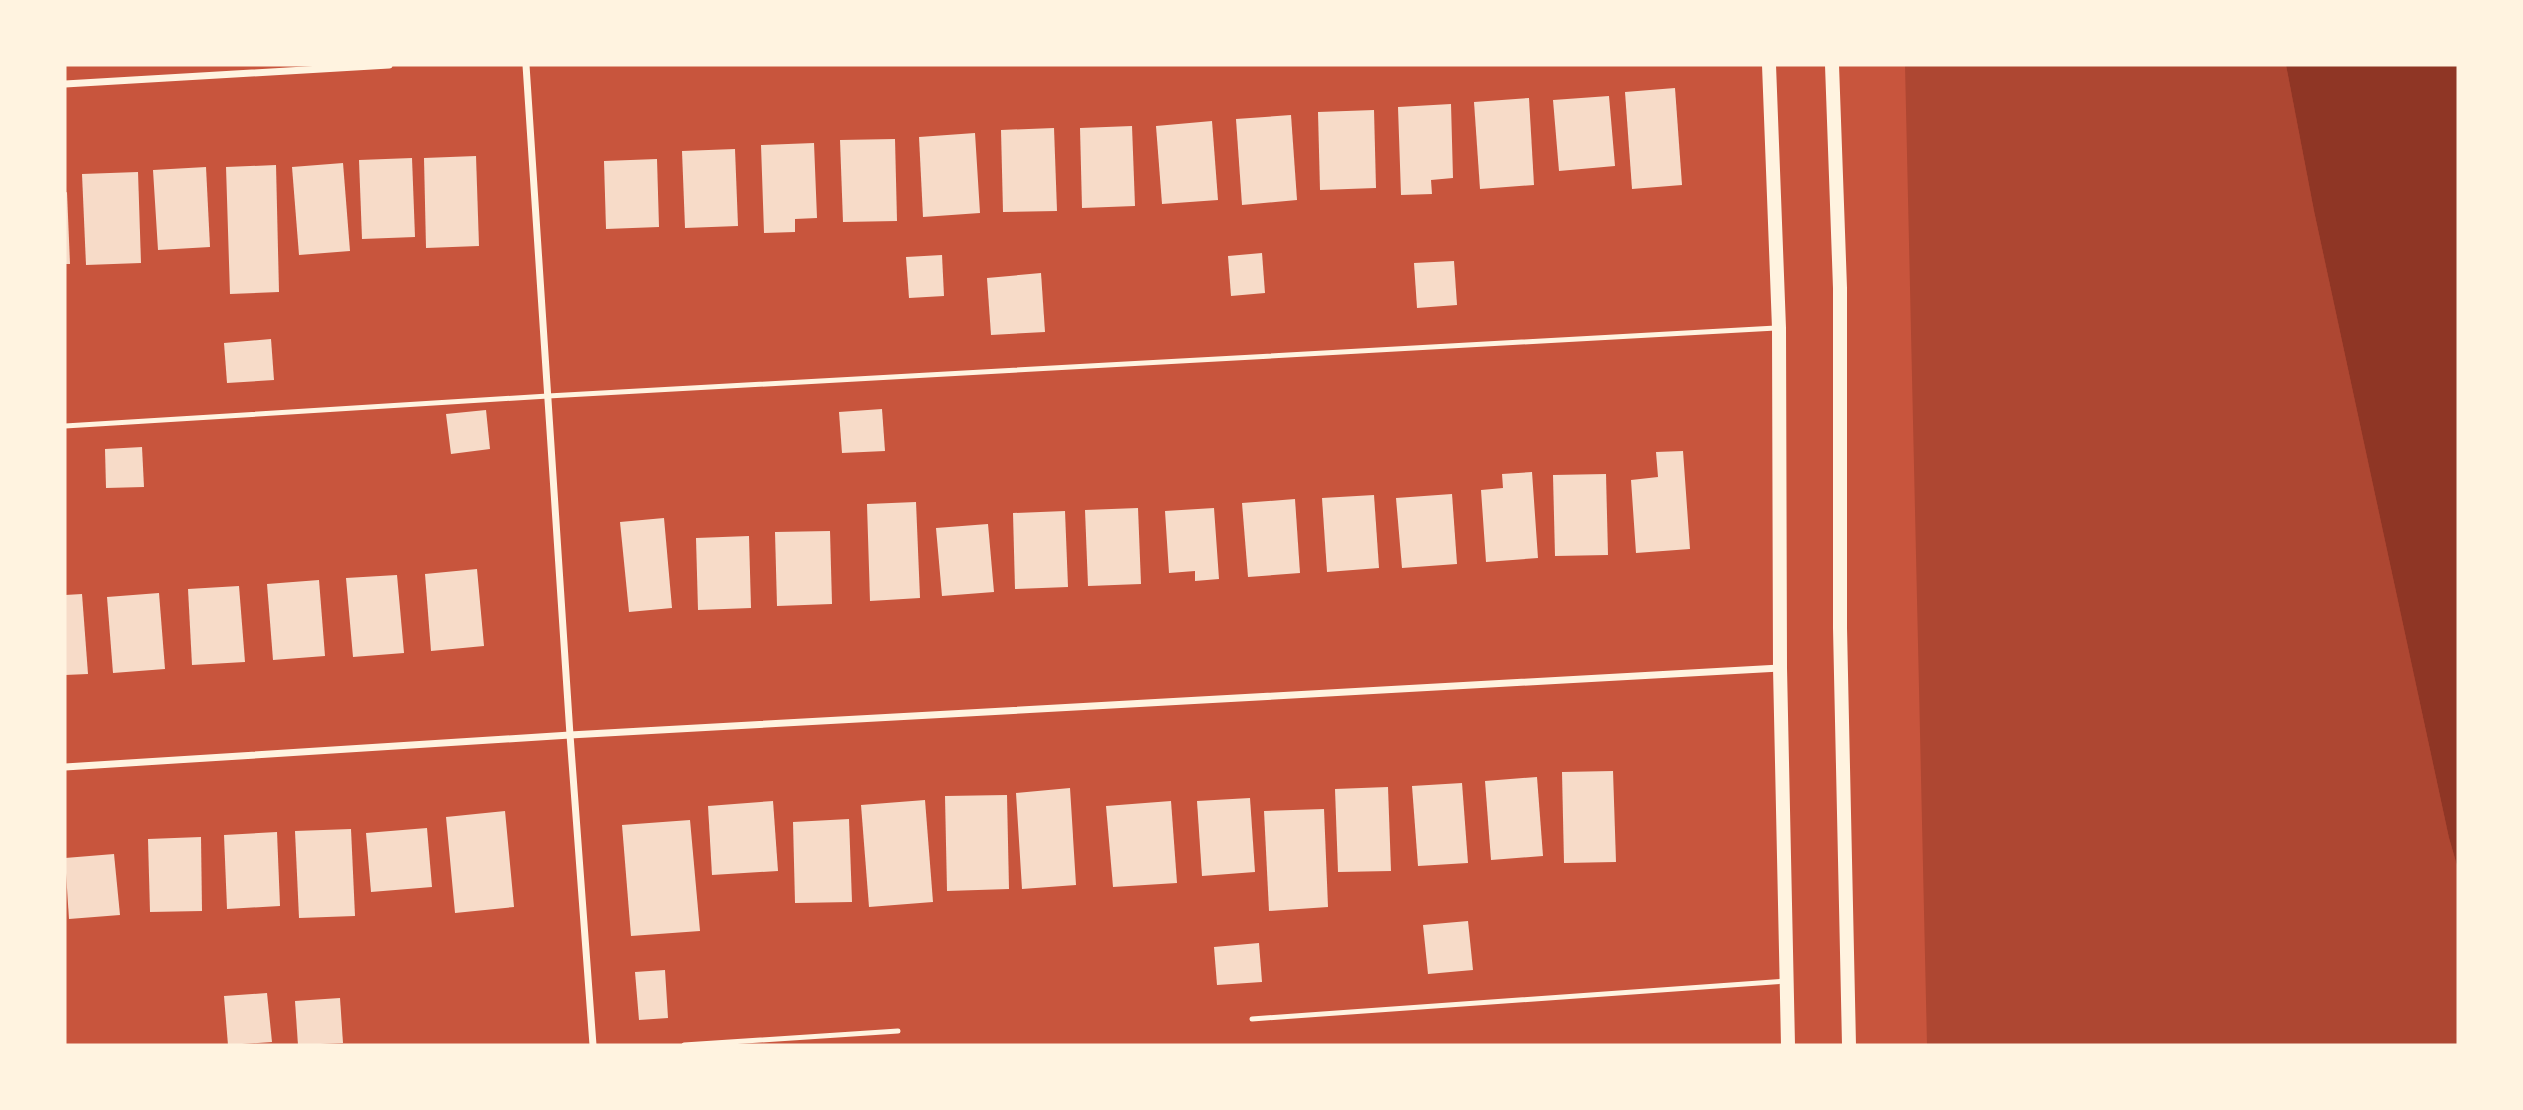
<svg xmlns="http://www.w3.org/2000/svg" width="2523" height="1110" font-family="Roboto,sans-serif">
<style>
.green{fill:#ae4732}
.water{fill:#8f3625}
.building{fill:#f7dbc8}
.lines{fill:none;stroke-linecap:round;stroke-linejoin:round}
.service{stroke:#fff3e0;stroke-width:5}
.minor{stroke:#fff3e0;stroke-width:7}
.secondary{stroke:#fff3e0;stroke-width:14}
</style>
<rect width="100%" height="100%" fill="#c8553d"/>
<polygon class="green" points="1905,65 2286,65 2314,211 2449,838 2458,869 2458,1045 1927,1045"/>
<polygon class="water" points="2286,65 2458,65 2458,869 2449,838 2314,211"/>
<g class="building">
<polygon points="1675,88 1682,185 1632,189 1625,92"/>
<polygon points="1609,96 1615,166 1559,171 1553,100"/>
<polygon points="1529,98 1534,185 1480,189 1474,102"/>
<polygon points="1451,104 1453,178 1431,180 1432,194 1401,195 1398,107"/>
<polygon points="1374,110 1376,188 1320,190 1318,112"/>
<polygon points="1291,115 1297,200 1242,205 1236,119"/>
<polygon points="1212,121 1218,200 1162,204 1156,126"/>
<polygon points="1132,126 1135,206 1082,208 1080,128"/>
<polygon points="1054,128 1057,211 1003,212 1001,130"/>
<polygon points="975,133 980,213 923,217 919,137"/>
<polygon points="895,139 897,221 843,222 840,140"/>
<polygon points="814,143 817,218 795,219 795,232 764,233 761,145"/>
<polygon points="735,149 738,226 685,228 682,151"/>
<polygon points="476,156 479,246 426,248 424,158"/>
<polygon points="412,158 415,237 362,239 359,160"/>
<polygon points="657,159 659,227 606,229 604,161"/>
<polygon points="343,163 350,251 299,255 292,167"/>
<polygon points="276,165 279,292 230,294 226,167"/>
<polygon points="206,167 210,247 158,250 153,170"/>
<polygon points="138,172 141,263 86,265 82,174"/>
<polygon points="67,192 70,264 65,264 65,193"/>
<polygon points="1262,253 1265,293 1231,296 1228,256"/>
<polygon points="942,255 944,296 909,298 906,257"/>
<polygon points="1454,261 1457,305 1417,308 1414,263"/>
<polygon points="1041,273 1045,332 991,335 987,278"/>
<polygon points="271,339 274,380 227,383 224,343"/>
<polygon points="882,409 885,451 842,453 839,412"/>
<polygon points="486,410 490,449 451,454 446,414"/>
<polygon points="142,447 144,487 106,488 105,449"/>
<polygon points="1683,451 1690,549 1636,553 1631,480 1658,477 1656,452"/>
<polygon points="1532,472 1538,558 1486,562 1481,490 1503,488 1502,474"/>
<polygon points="1606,474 1608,555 1555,556 1553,475"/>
<polygon points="1452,494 1457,564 1402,568 1396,498"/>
<polygon points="1374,495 1379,568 1327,572 1322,498"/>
<polygon points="1295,499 1300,573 1248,577 1242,503"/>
<polygon points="916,502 920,598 870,601 867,504"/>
<polygon points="1138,508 1141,584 1088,586 1085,510"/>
<polygon points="1214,508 1219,579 1195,581 1195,571 1169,573 1165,511"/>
<polygon points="1065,511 1068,587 1015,589 1013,513"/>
<polygon points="664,518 672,608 629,612 620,522"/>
<polygon points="988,524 994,592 942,596 936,528"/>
<polygon points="830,531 832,604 777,606 775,532"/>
<polygon points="749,536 751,608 698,610 696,538"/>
<polygon points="477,569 484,646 431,651 425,574"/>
<polygon points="397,575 404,653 353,657 346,578"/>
<polygon points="319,580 325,656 273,660 267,584"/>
<polygon points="239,586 245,662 192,665 188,589"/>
<polygon points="159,593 165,669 113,673 107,597"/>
<polygon points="82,594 88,674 65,675 65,595"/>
<polygon points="1613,771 1616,862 1564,863 1562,772"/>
<polygon points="1537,777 1543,856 1491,860 1485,781"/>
<polygon points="1462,783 1468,863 1418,866 1412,786"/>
<polygon points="1388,787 1391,871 1338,872 1335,789"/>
<polygon points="1070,788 1076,885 1022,889 1016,793"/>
<polygon points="1007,795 1009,889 947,891 945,796"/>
<polygon points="1250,798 1255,872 1202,876 1197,801"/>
<polygon points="925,800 933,902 869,907 861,805"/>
<polygon points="773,801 778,871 712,875 708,806"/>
<polygon points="1171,801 1177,883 1113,887 1106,806"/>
<polygon points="1324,809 1328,907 1269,911 1264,811"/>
<polygon points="505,811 514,907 455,913 446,817"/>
<polygon points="849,819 852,902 795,903 793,822"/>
<polygon points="690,820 700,931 631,936 622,825"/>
<polygon points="427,828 432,887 371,892 366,833"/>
<polygon points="351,829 355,916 299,918 295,831"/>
<polygon points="277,832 280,906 227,909 224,835"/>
<polygon points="201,837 202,911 150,912 148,839"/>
<polygon points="114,854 120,915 69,919 65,858"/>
<polygon points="1468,921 1473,970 1428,974 1423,925"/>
<polygon points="1259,943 1262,982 1217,985 1214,947"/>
<polygon points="665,970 668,1018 639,1020 635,972"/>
<polygon points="267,993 272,1042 228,1045 224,996"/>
<polygon points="340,998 343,1043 298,1045 295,1001"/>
</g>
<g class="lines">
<g class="service">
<polyline points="65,426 548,396 1776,328"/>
<polyline points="1252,1019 1786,981"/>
<polyline points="684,1045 898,1031"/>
</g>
<g class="minor">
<polyline points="526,65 570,735 593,1045"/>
<polyline points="65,84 389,65"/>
<polyline points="65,767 570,735 1780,668"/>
</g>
<g class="secondary">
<polyline points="1769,65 1779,328 1780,668 1788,1045"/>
<polyline points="1832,65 1840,288 1840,628 1849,1045"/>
</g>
</g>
<rect width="2523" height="1110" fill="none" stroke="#fff3e0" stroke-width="133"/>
</svg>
